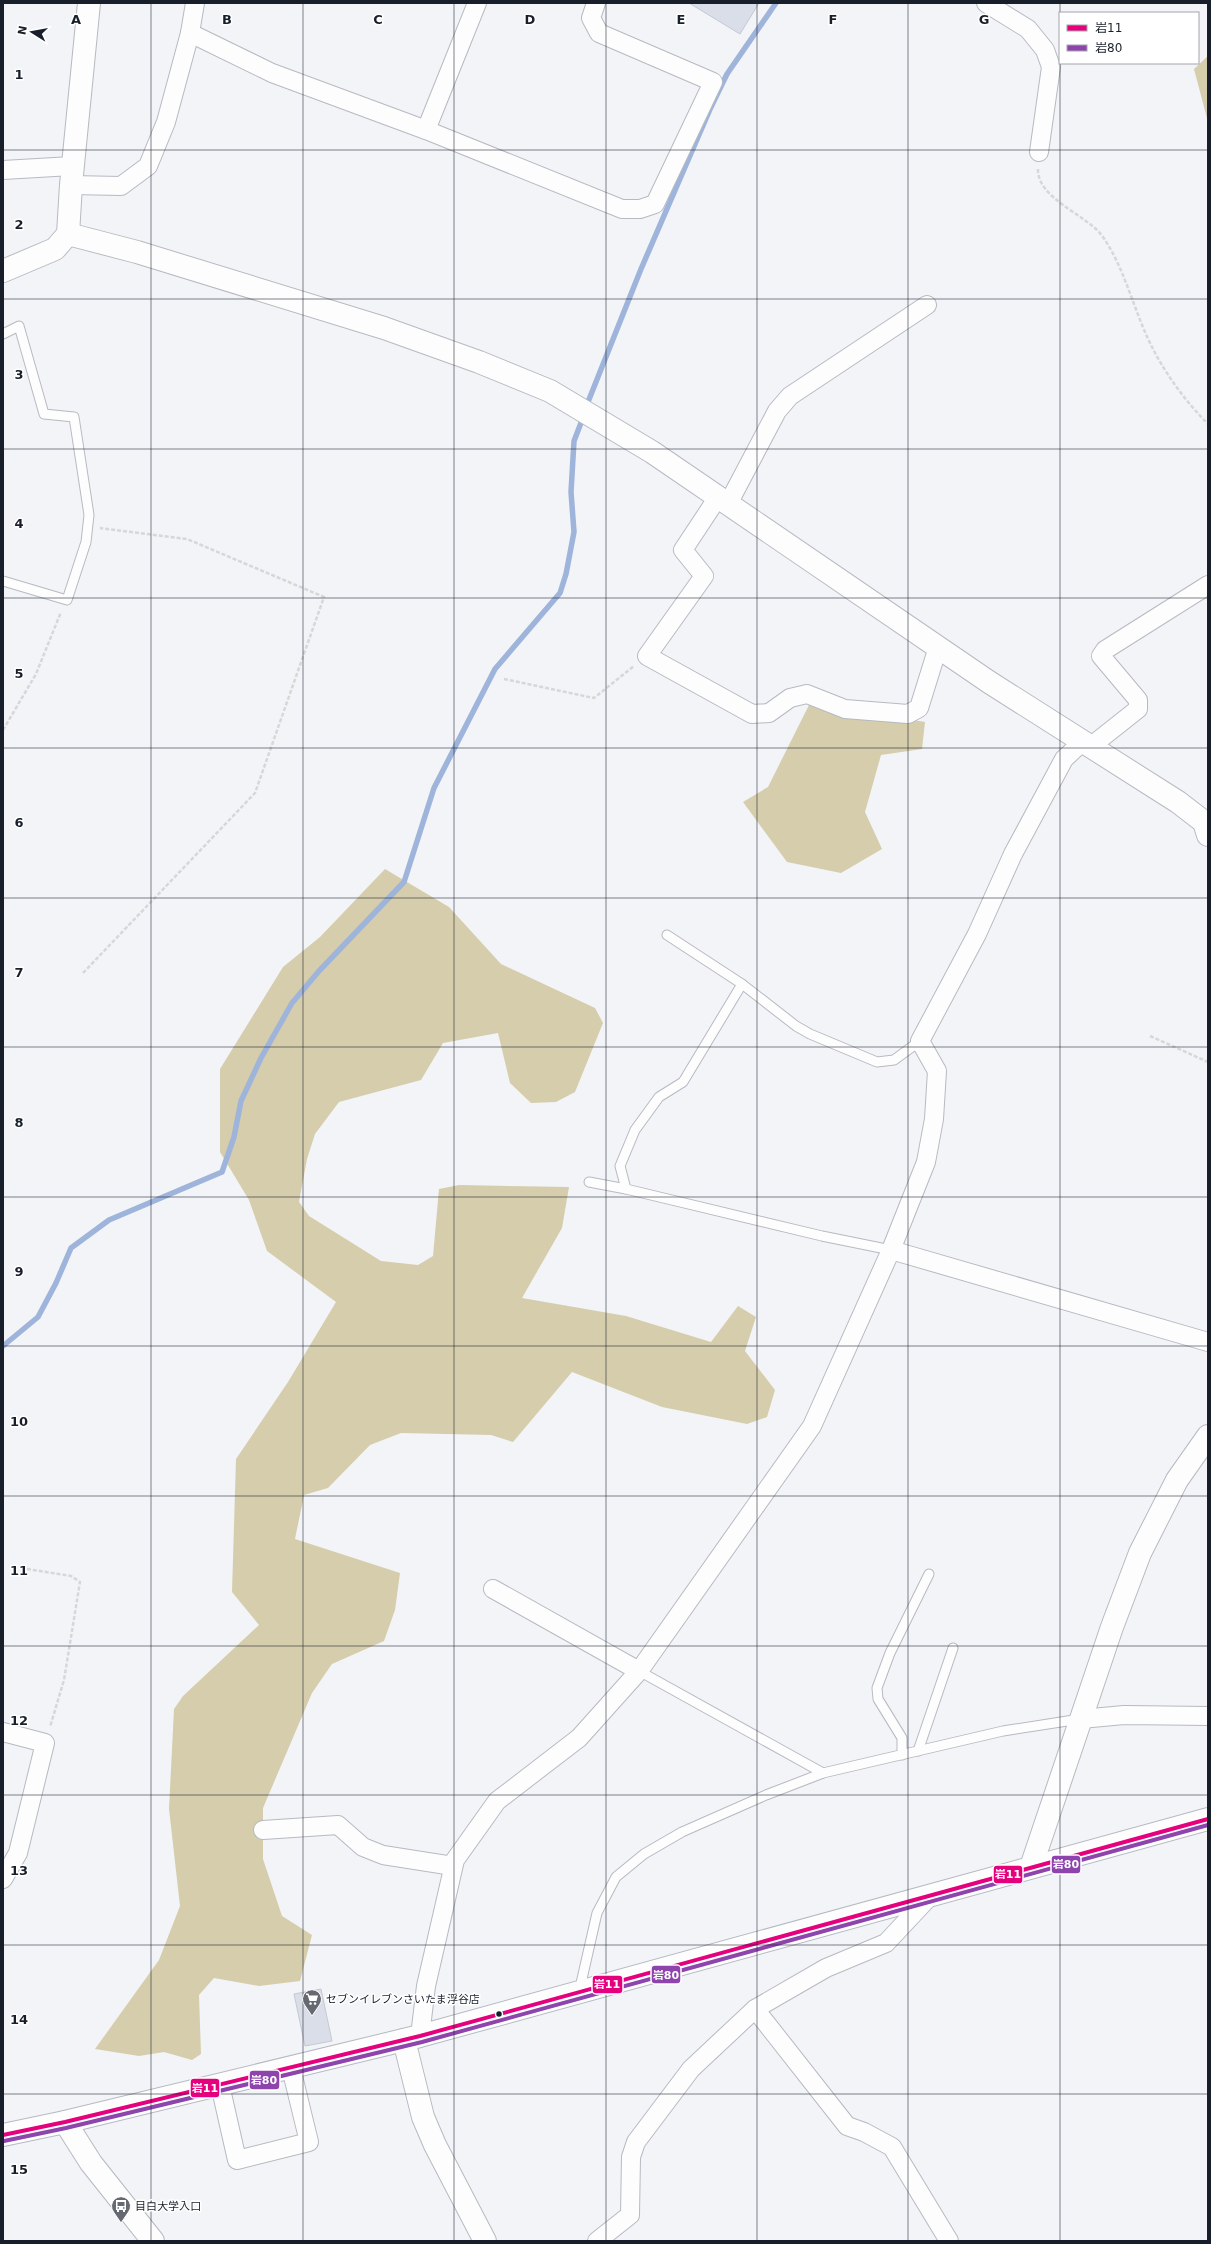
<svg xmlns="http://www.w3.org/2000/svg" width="1211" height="2244" font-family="'DejaVu Sans','Noto Sans JP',sans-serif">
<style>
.forest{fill:#d5cdac}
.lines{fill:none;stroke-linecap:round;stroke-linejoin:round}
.stream{stroke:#9fb4da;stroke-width:5.5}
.building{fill:#d9dee9;stroke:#c5c9d0}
.service-casing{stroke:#b6bac1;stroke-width:11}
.minor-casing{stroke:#b6bac1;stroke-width:20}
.tertiary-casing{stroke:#b6bac1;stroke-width:24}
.secondary-casing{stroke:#b6bac1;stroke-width:24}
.path{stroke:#d7d7d9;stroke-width:2.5;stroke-dasharray:4 2;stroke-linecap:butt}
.service{stroke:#fdfdfe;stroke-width:9}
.minor{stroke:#fdfdfe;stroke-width:18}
.tertiary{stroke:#fdfdfe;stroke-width:22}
.secondary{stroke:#fdfdfe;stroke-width:22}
.bus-1-casing{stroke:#fff;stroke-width:7}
.bus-2-casing{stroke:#fff;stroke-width:7}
.bus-1{stroke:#e5007d;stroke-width:4}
.bus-2{stroke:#8e44ad;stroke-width:4}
.grid{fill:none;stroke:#191f2a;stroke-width:1;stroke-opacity:0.55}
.bus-dot{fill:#191f2a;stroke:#fff;stroke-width:1.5}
.labels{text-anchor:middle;stroke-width:3;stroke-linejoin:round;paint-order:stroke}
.poi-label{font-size:11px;fill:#191f2a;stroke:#fff;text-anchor:start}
.grid-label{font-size:13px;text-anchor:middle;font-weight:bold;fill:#191f2a;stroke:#fff;stroke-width:3;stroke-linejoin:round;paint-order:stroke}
.line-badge{stroke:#fff;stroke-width:1.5}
.badge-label{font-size:11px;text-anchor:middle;font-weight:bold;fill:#fff}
</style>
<rect width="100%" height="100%" fill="#f2f4f8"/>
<g class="forest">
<polygon points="1208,56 1208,122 1194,69"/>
<polygon points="810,703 925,722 922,749 881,755 865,812 882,849 841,873 787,862 743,802 768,787"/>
<polygon points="385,869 449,907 501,964 595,1008 603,1023 575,1092 556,1102 531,1103 510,1083 498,1033 443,1043 421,1080 339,1102 315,1134 307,1159 299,1202 309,1216 381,1261 418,1265 433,1256 439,1189 459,1185 569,1187 562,1228 522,1298 626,1316 711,1342 738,1306 756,1317 745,1351 775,1390 767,1417 747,1424 662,1407 572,1372 513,1442 491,1435 401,1433 370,1445 328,1488 304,1495 295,1539 400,1573 395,1610 384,1641 332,1664 312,1693 263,1808 263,1859 282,1916 312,1935 300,1981 259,1986 214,1978 199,1995 201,2054 192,2060 164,2052 139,2056 95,2049 159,1960 180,1906 169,1809 174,1709 183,1696 259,1625 232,1592 236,1459 288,1382 336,1302 267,1251 249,1200 220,1152 220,1069 283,967 320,937"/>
</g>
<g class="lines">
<g class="stream">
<polyline points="586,407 641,269 711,107 727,74 776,3"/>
<polyline points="3,1346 38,1317 56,1283 71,1248 109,1220 222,1172 234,1137 241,1101 261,1058 292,1003 319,971 404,882 434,788 495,669 560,593 566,574 574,532 571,492 574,441 584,415"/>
</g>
</g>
<g class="building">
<polygon points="689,3 759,3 740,34"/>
<polygon points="321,1989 332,2041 305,2046 294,1994"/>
</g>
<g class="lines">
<g class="service-casing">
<g id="service">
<polyline points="3,334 19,326 44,414 74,417 89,515 86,542 67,600 3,581"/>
<polyline points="667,935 742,984 796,1026 810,1034 877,1062 894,1060 920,1041"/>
<polyline points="742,984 683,1082 659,1097 635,1130 620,1166 626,1189 822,1236 891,1250"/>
<polyline points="589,1182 626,1189"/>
<polyline points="639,1671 823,1773"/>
<polyline points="918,1751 953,1648"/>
<polyline points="902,1755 902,1738 878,1699 877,1688 890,1653 929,1574"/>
<polyline points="579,1992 597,1913 616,1877 644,1854 682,1832 766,1795 823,1773 1003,1731 1080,1719"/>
</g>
</g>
<g class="minor-casing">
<g id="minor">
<polyline points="986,3 1028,29 1045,50 1051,67 1039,152"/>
<polyline points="190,33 272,73 426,130 622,209 640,209 655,204 713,82 599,33 591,18 596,3"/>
<polyline points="426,130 477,3"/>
<polyline points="3,170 72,166"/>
<polyline points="71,185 121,186 148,166 166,122 190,33 195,3"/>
<polyline points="718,497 683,550 704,576 647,656 752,714 769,713 790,698 807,694 845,709 908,714 919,708 938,647"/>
<polyline points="728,504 777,411 790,396 927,305"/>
<polyline points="1090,747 1138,709 1138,700 1101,656 1105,650 1208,585"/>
<polyline points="891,1250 1208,1342"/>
<polyline points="493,1589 639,1671"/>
<polyline points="1081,1719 1124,1715 1208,1716"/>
<polyline points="3,1732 45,1743 18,1853 3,1879"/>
<polyline points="263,1830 338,1825 363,1847 383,1855 453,1866"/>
<polyline points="755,2009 847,2126 864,2132 892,2147 949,2241"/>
<polyline points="420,2036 426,1986 455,1860 497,1801 579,1738 639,1671 812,1426 891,1250 926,1162 934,1119 937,1071 920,1041 977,934 1013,854 1064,759 1081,743"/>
<polyline points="220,2085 237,2160 309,2142 291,2068"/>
<polyline points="597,2241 630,2215 631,2157 636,2142 691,2069 755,2009 826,1968 886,1943 930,1896"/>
</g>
</g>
<g class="tertiary-casing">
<g id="tertiary">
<polyline points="68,234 137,252 384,328 479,362 550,391 652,452 989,682 1178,802 1204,822 1208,835"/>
<polyline points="3,271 55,249 68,234 71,185 89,3"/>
<polyline points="1031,1867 1112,1627 1140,1553 1177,1480 1208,1436"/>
<polyline points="404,2040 423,2117 435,2145 485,2241"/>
<polyline points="65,2122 91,2163 153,2241"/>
</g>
</g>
<g class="secondary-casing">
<polyline id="secondary" points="3,2135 65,2122 420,2036 1208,1819"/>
</g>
<g class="path">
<path d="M1038,169c-1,30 50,46 65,68 22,32 30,71 47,106 14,29 35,58 58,81"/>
<polyline points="504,679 594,698 634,666"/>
<polyline points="3,730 36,674 61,612"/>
<polyline points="83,973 255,793 324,597 187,539 100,528"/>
<polyline points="1150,1036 1208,1062"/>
<polyline points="21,1568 71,1576 80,1582 64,1680 50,1727"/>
</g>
<use href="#service" class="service"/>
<use href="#minor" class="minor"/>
<use href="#tertiary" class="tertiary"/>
<use href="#secondary" class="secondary"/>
<g class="bus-1-casing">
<polyline id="bus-1" points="3,2135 65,2122 420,2036 1208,1819"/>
</g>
<g class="bus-2-casing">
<polyline id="bus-2" points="4,2141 66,2128 422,2042 1208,1825"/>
</g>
<use href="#bus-1" class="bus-1"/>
<use href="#bus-2" class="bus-2"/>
</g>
<path class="grid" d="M151,3v2238M303,3v2238M454,3v2238M606,3v2238M757,3v2238M908,3v2238M1060,3v2238M3,150h1205M3,299h1205M3,449h1205M3,598h1205M3,748h1205M3,898h1205M3,1047h1205M3,1197h1205M3,1346h1205M3,1496h1205M3,1646h1205M3,1795h1205M3,1945h1205M3,2094h1205"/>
<defs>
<g id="supermarket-pin" transform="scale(1)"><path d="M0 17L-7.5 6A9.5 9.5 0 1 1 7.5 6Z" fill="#656a72" stroke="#fff"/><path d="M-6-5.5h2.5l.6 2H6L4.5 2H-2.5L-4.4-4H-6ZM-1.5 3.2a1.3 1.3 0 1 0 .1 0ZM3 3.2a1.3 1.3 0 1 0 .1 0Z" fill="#fff"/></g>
<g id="bus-pin" transform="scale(1)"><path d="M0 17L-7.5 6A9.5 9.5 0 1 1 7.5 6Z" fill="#656a72" stroke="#fff"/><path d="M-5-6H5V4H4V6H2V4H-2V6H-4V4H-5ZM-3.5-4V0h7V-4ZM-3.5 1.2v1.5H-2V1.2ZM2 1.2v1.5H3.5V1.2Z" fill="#fff"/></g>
</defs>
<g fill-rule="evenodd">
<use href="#supermarket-pin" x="312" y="1999"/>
<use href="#bus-pin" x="121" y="2206"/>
</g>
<circle class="bus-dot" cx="499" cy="2014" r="3.5"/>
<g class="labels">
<g class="poi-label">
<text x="326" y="2003">セブンイレブンさいたま浮谷店</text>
<text x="135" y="2210">目白大学入口</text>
</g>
</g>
<g class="grid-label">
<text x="76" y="24">A</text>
<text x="227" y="24">B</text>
<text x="378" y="24">C</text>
<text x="530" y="24">D</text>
<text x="681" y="24">E</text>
<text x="833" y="24">F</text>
<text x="984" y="24">G</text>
<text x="19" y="79">1</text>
<text x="19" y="229">2</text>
<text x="19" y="379">3</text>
<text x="19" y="528">4</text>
<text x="19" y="678">5</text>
<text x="19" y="827">6</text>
<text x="19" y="977">7</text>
<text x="19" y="1127">8</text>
<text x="19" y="1276">9</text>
<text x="19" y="1426">10</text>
<text x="19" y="1575">11</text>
<text x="19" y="1725">12</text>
<text x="19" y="1875">13</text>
<text x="19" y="2024">14</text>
<text x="19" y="2174">15</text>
</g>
<g class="line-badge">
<rect x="1051" y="1855" width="30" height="19" rx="4" fill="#8e44ad"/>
<rect x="993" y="1865" width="30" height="19" rx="4" fill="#e5007d"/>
<rect x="651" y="1965" width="30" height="19" rx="4" fill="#8e44ad"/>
<rect x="592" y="1975" width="31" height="19" rx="4" fill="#e5007d"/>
<rect x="249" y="2070" width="31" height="20" rx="4" fill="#8e44ad"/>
<rect x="190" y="2078" width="30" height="20" rx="4" fill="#e5007d"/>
</g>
<g class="badge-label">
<text x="1066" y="1868">岩80</text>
<text x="1008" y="1878">岩11</text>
<text x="666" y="1979">岩80</text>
<text x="607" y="1988">岩11</text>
<text x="264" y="2084">岩80</text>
<text x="205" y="2092">岩11</text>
</g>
<rect width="1211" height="2244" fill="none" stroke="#191f2a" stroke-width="8"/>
<rect x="1059" y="12" width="140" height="52" fill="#ffffff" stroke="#a3a5aa"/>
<rect x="1067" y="25" width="20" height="6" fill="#e5007d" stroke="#a3a5aa"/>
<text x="1095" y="32" font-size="12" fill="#191f2a">岩11</text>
<rect x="1067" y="45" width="20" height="6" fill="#8e44ad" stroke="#a3a5aa"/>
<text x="1095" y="52" font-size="12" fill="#191f2a">岩80</text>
<g transform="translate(32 32) rotate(281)" stroke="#ffffff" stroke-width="3" paint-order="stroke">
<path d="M0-3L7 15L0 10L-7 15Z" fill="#191f2a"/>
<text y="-6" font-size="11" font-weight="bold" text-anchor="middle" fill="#191f2a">N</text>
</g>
</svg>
